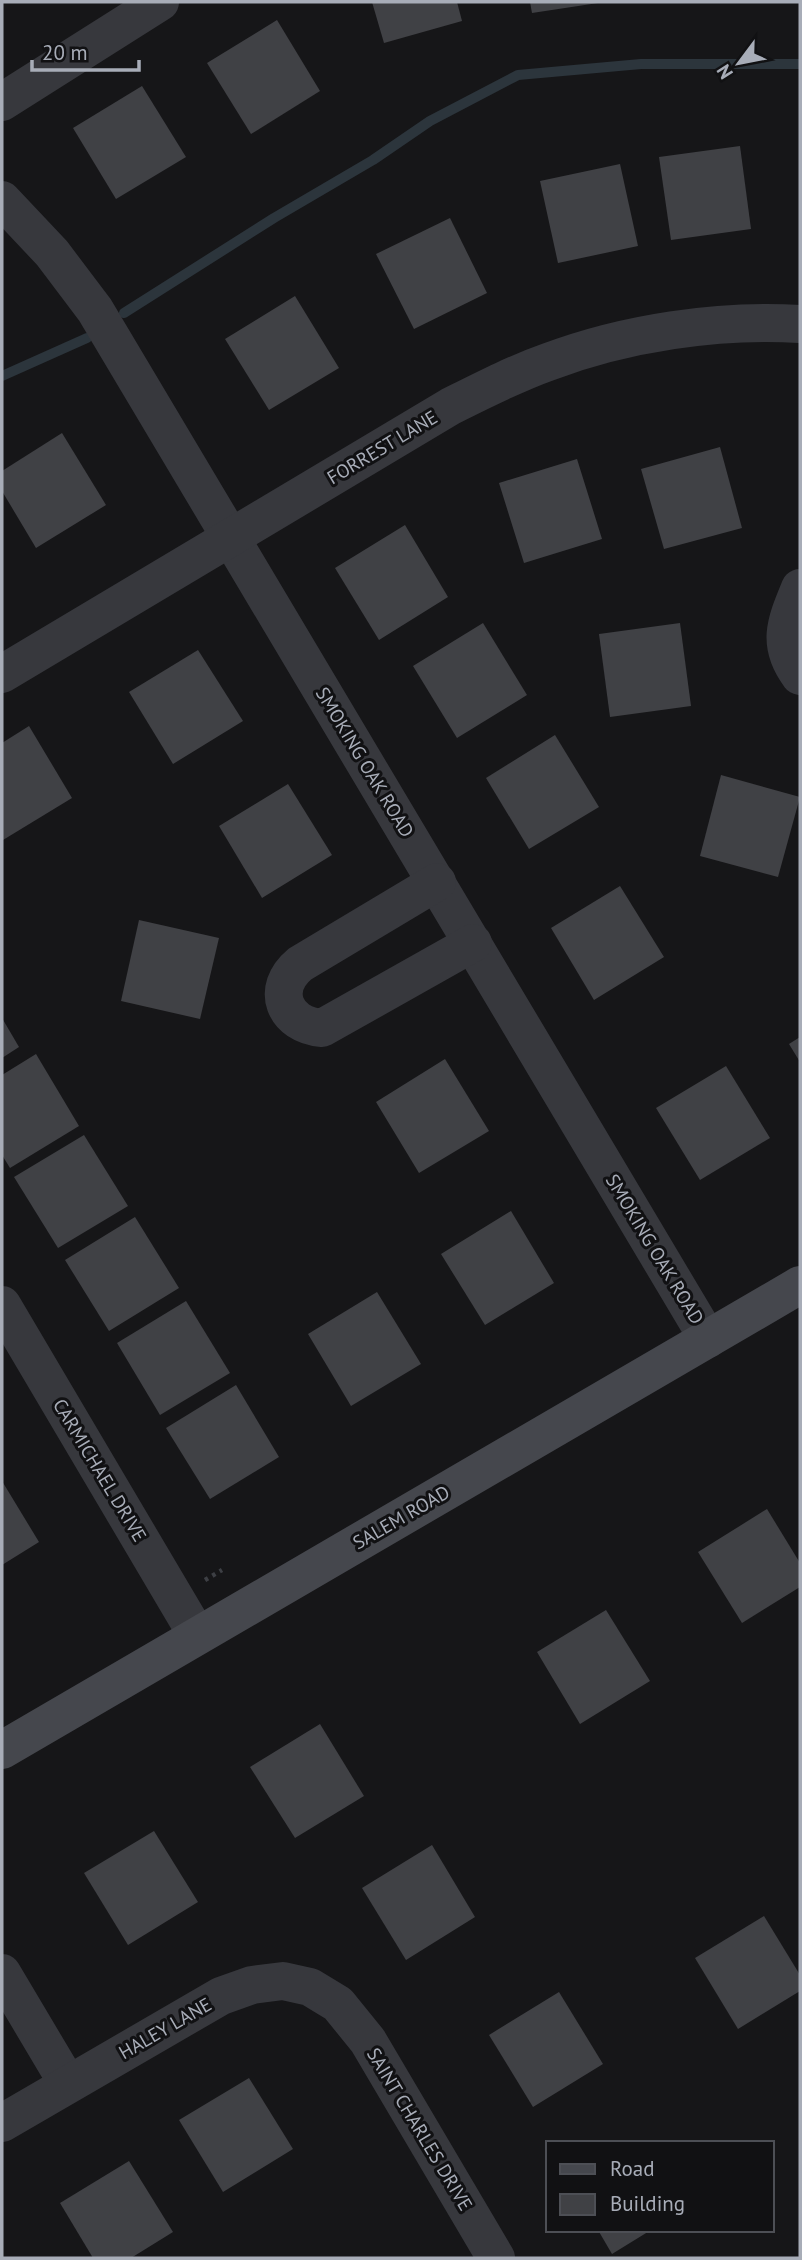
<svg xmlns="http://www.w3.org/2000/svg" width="802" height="2260" font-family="'PT Sans',sans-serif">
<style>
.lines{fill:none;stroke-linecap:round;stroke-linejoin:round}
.stream{stroke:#2c353c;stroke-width:10}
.building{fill:#404145}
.path{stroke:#3d3f44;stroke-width:4.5;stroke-dasharray:3.5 5;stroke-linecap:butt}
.minor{stroke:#37383d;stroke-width:38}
.secondary{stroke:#45474d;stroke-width:38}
.labels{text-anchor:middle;stroke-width:6;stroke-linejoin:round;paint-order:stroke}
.street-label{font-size:19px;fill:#a8adb8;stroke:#111113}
</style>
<rect width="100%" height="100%" fill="#161618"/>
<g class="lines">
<g class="stream">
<polyline points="124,313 274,218 373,160 430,121 518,75 641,64 800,64"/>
<polyline points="2,376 87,338"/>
</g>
</g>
<g class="building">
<polygon points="372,2 457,2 462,21 384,43"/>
<polygon points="530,2 598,2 598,3 532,13"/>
<polygon points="277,20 320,91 251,134 207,63"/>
<polygon points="142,86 186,157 116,199 73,128"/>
<polygon points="740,146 751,229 671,240 659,157"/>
<polygon points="620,164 638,246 558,263 540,181"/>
<polygon points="450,218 487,293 414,329 376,254"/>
<polygon points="295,296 339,368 269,410 225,339"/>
<polygon points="62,433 106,505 36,548 2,491 2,471"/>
<polygon points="720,447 742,528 664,549 641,469"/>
<polygon points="577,459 602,539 524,563 499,483"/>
<polygon points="405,525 448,597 379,640 335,568"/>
<polygon points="483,623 527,695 457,738 413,666"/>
<polygon points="680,623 691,706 610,717 599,634"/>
<polygon points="198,650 243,721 173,764 129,692"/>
<polygon points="29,726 72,798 3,840 2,743"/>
<polygon points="555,735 599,807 529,849 486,778"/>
<polygon points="721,775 800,797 778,877 700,856"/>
<polygon points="288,784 332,855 262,898 219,826"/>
<polygon points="620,886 664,957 594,1000 551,928"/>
<polygon points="139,920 219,938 200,1019 121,1001"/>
<polygon points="2,1018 19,1047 2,1058"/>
<polygon points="800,1037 800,1062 789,1044"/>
<polygon points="36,1054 79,1126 10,1168 2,1155 2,1075"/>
<polygon points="445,1059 489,1131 419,1173 376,1102"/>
<polygon points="726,1066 770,1138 700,1180 656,1108"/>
<polygon points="84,1135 128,1206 58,1248 14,1177"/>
<polygon points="511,1211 554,1283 485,1325 441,1254"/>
<polygon points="135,1217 179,1288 109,1331 65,1260"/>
<polygon points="377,1292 421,1364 351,1406 308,1334"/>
<polygon points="186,1301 230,1373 160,1415 117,1343"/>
<polygon points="236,1385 279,1457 210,1499 166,1428"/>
<polygon points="2,1481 39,1542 2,1565"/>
<polygon points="767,1509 800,1563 800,1587 742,1623 698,1552"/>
<polygon points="606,1610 650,1681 580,1724 537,1652"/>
<polygon points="320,1724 364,1796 295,1838 250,1767"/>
<polygon points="154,1831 198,1902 128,1945 84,1873"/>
<polygon points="432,1845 475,1917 406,1960 362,1888"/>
<polygon points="764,1916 800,1975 800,1991 738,2029 695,1958"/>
<polygon points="559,1992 603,2064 533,2107 489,2035"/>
<polygon points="249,2078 293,2149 223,2192 179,2120"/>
<polygon points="129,2161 173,2232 131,2258 93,2258 60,2203"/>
<polygon points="598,2230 651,2230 612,2254"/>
</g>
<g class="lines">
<polyline class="path" points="205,1580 222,1570"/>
<g class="minor">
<polyline points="2,102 160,2"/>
<polyline points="2,200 52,253 95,310 708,1339"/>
<path d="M800,588c-14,34 -24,56 0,88"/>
<path d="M2,674l449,-268c32,-16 63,-32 97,-44 77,-29 170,-43 252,-38"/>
<path d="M437,882l-137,82c-30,25 -16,61 22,64l151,-85"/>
<polyline points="2,1305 197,1635"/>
<polyline points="2,1973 68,2084"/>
<polyline points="2,2123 221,1996 252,1985 283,1981 310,1987 338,2004 368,2041 496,2258"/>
</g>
<polyline class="secondary" points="2,1750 800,1285"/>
</g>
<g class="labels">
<g class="street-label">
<text transform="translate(382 447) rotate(-31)" y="7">FORREST LANE</text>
<text transform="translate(365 762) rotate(59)" y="7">SMOKING OAK ROAD</text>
<text transform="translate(655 1249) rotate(59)" y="7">SMOKING OAK ROAD</text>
<text transform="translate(100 1470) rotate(59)" y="7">CARMICHAEL DRIVE</text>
<text transform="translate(401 1517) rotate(-30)" y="7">SALEM ROAD</text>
<text transform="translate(165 2028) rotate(-30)" y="7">HALEY LANE</text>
<text transform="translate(420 2129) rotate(59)" y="7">SAINT CHARLES DRIVE</text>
</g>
</g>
<rect width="802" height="2260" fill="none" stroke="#a8adb8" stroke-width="7"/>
<rect x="546" y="2141" width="228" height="91" fill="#111113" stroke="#4d4f55" stroke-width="2"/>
<rect x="560" y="2164" width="35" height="10" fill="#45474d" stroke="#4d4f55" stroke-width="2"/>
<text x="610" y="2176" font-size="21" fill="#a8adb8">Road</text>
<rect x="560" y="2194" width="35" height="21" fill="#404145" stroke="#4d4f55" stroke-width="2"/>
<text x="610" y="2211" font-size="21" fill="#a8adb8">Building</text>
<g transform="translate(739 63) rotate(238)" stroke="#111113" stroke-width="5" paint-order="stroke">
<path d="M0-5L12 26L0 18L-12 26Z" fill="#a8adb8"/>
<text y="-10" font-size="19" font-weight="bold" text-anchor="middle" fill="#a8adb8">N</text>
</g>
<path d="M32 60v10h107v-10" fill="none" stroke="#a8adb8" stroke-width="3.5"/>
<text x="42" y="60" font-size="21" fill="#a8adb8" stroke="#111113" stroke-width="5" paint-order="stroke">20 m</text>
</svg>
